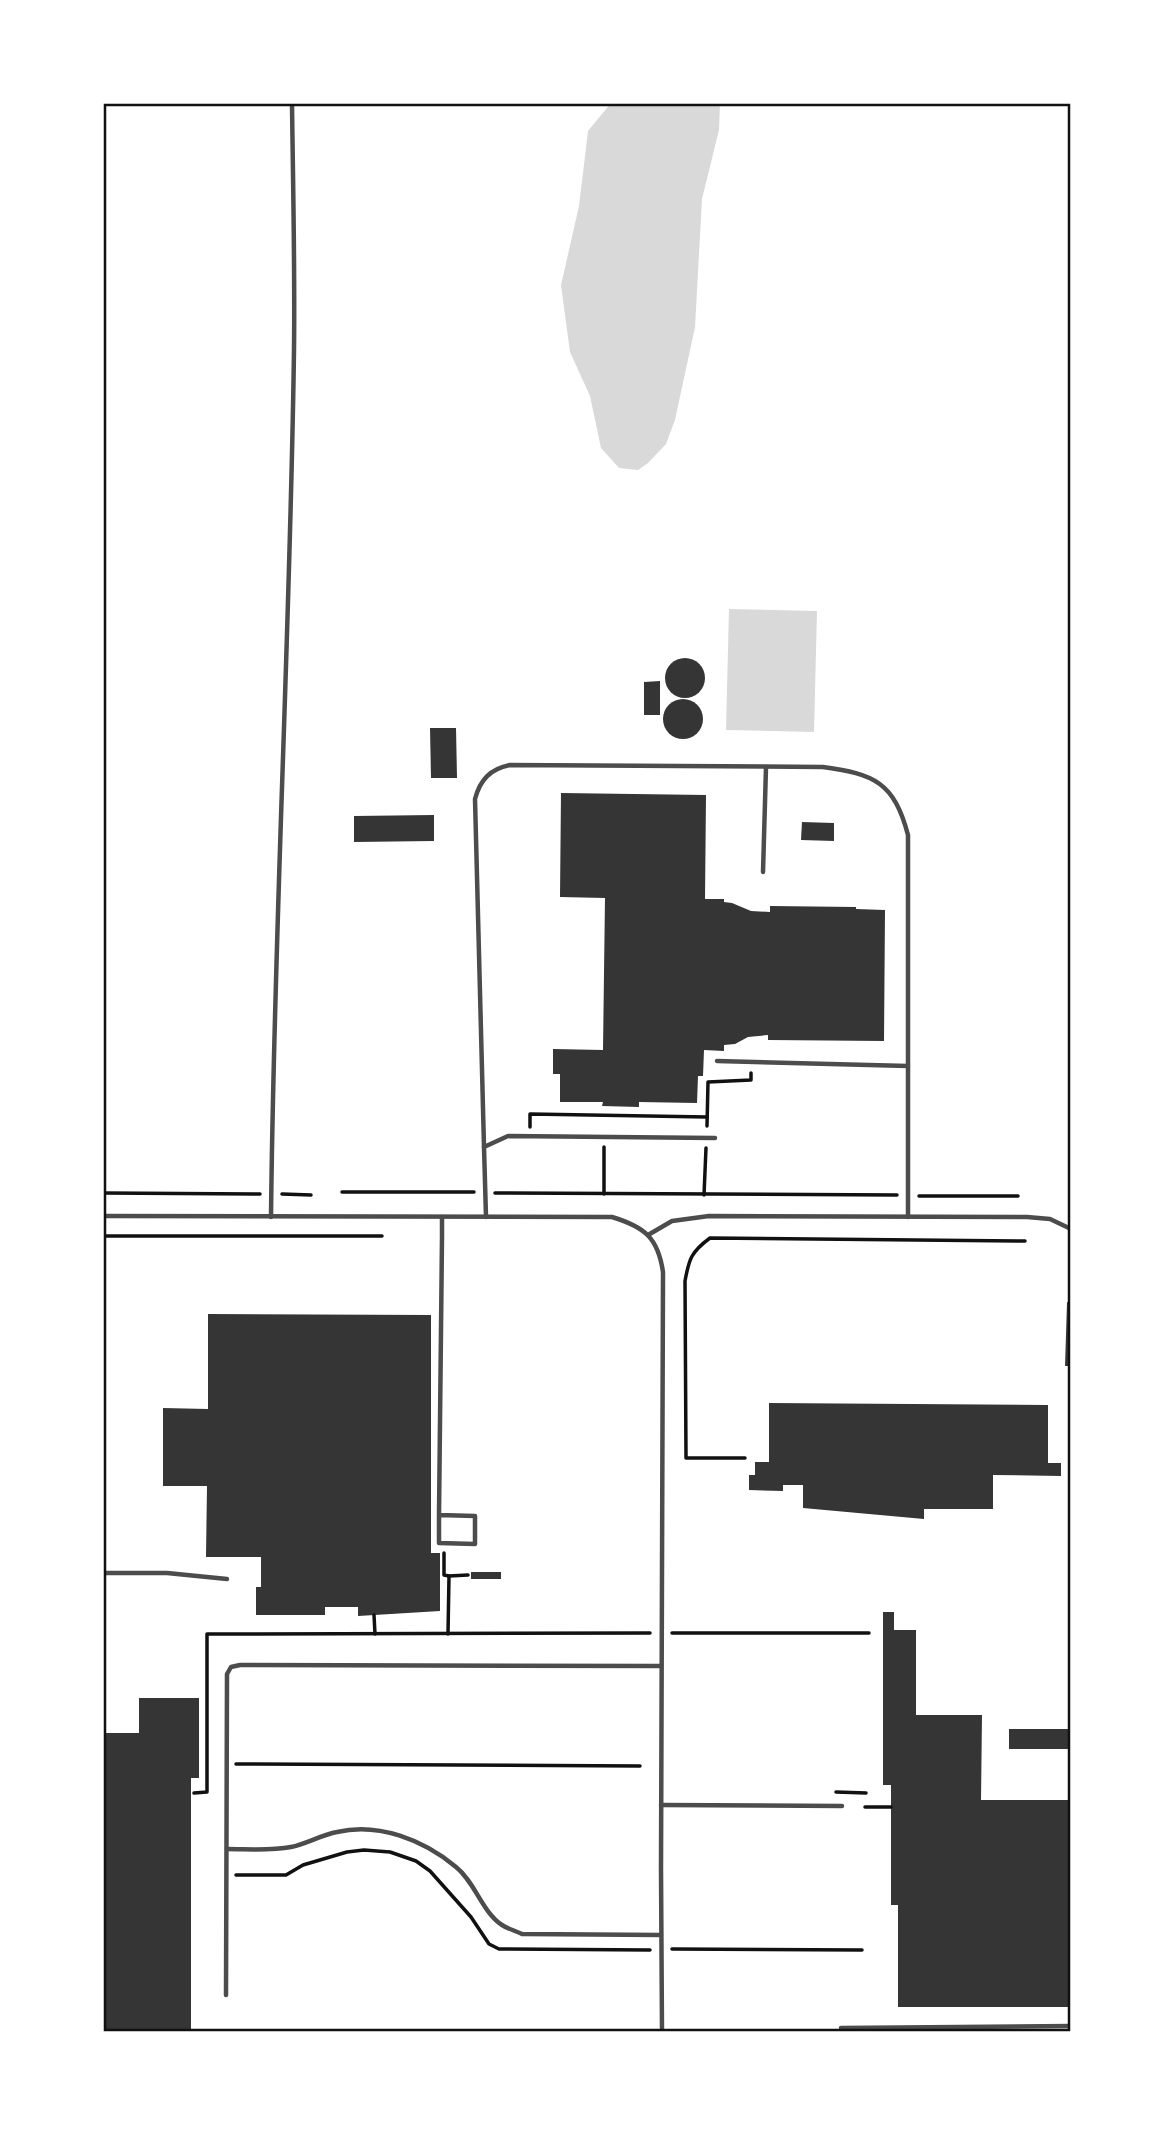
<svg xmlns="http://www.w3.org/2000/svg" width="1174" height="2135" font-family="'Noto Sans',sans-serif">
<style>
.water{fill:#d9d9d9}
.building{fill:#353535}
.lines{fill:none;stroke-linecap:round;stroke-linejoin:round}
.path{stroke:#111;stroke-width:3.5}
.service{stroke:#4c4c4c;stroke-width:4.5}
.neatline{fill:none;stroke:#111;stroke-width:2.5}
</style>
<rect width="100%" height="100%" fill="#fff"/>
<g class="water">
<polygon points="611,103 720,103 719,130 702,199 695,327 675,420 666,444 648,463 638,470 619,468 601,448 590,396 570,352 561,285 579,206 588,131"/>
<polygon points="729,609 817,611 814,732 726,730"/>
</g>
<g class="building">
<circle cx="685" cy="678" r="20"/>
<polygon points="660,681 660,715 644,715 644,682"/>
<circle cx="683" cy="719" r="20"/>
<polygon points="430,728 456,728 457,778 431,778"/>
<polygon points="561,793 706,795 705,899 724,899 724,902 732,903 751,911 770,912 770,906 856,907 856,909 885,910 884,1041 768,1040 768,1035 748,1037 735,1044 724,1045 724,1051 704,1050 703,1076 698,1076 697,1103 639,1102 639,1107 602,1106 603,1102 560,1102 560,1074 553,1074 553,1049 603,1050 605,898 560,897"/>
<polygon points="434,815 434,841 354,842 354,816"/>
<polygon points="802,822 834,823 834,841 801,840"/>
<polygon points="1067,1302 1071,1303 1071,1366 1065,1366"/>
<polygon points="208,1314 431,1315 431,1553 440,1553 440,1611 358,1616 358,1607 325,1607 325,1615 256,1615 256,1587 261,1587 261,1557 206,1557 207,1486 163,1486 163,1408 208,1409"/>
<polygon points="769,1403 1048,1405 1048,1463 1061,1463 1061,1476 993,1475 993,1509 924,1509 924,1519 803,1508 803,1485 783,1485 783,1491 749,1490 749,1475 755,1475 755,1462 769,1462"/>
<rect x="471" y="1572" width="30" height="7"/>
<polygon points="883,1612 894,1612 894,1630 916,1630 916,1715 982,1715 981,1800 1071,1800 1071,2007 898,2007 898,1905 891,1905 891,1785 883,1785"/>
<polygon points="139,1698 199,1698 199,1778 191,1778 191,2032 103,2031 103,1733 139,1733"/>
<rect x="1009" y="1729" width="62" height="20"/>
</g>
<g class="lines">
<g class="path">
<polyline points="707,1126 708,1082 751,1080 751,1073"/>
<polyline points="530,1127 530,1114 707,1117"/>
<polyline points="342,1192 474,1192"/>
<polyline points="103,1193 260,1194"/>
<polyline points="495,1193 897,1195"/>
<polyline points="282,1194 311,1195"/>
<polyline points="604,1194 604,1147"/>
<polyline points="704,1195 706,1148"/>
<polyline points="919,1196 1018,1196"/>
<polyline points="103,1236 382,1236"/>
<path d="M745,1458h-59l-1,-177c4,-22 6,-29 25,-43l315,3"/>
<polyline points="444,1553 444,1575 449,1576 448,1634"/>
<polyline points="449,1576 468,1575"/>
<polyline points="374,1615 375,1634"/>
<polyline points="672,1633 869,1633"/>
<polyline points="236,1764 640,1766"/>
<polyline points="836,1792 866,1793"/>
<polyline points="194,1793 207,1792 207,1634 650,1633"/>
<polyline points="865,1807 891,1807"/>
<polyline points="236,1875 286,1875 303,1865 347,1852 364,1850 390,1852 416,1861 430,1871 471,1917 489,1944 499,1949 650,1950"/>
<polyline points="672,1949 862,1950"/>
</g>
<g class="service">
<polyline points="763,872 766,767"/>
<polyline points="717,1061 908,1066"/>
<path d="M484,1147l-9,-348c5,-19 15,-30 35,-34l313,2c51,7 71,15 85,68v382"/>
<path d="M103,1216l509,1c33,10 46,21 51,55l-2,597 1,163"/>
<path d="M271,1217c3,-289 19,-578 23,-867 1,-83 -1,-165 -2,-247"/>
<polyline points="486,1217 484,1147 508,1136 715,1138"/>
<polyline points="648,1235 672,1221 709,1216 1027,1217 1050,1219 1071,1229"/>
<polyline points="439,1515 475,1516 475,1544 439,1543 439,1515 442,1237 442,1217"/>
<polyline points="103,1573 167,1573 227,1579"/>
<polyline points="661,1805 842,1806"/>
<path d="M227,1849c20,0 44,2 64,-2 15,-3 30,-12 46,-15 41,-10 87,8 119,35 19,15 26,45 46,58 6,4 14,6 20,9l139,1"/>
<polyline points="226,1995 227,1674 231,1667 240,1665 661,1666"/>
<polyline points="841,2028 1071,2026"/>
</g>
</g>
<rect width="1174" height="2135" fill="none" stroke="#ffffff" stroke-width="210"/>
<rect x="105" y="105" width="964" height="1925" class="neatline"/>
</svg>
